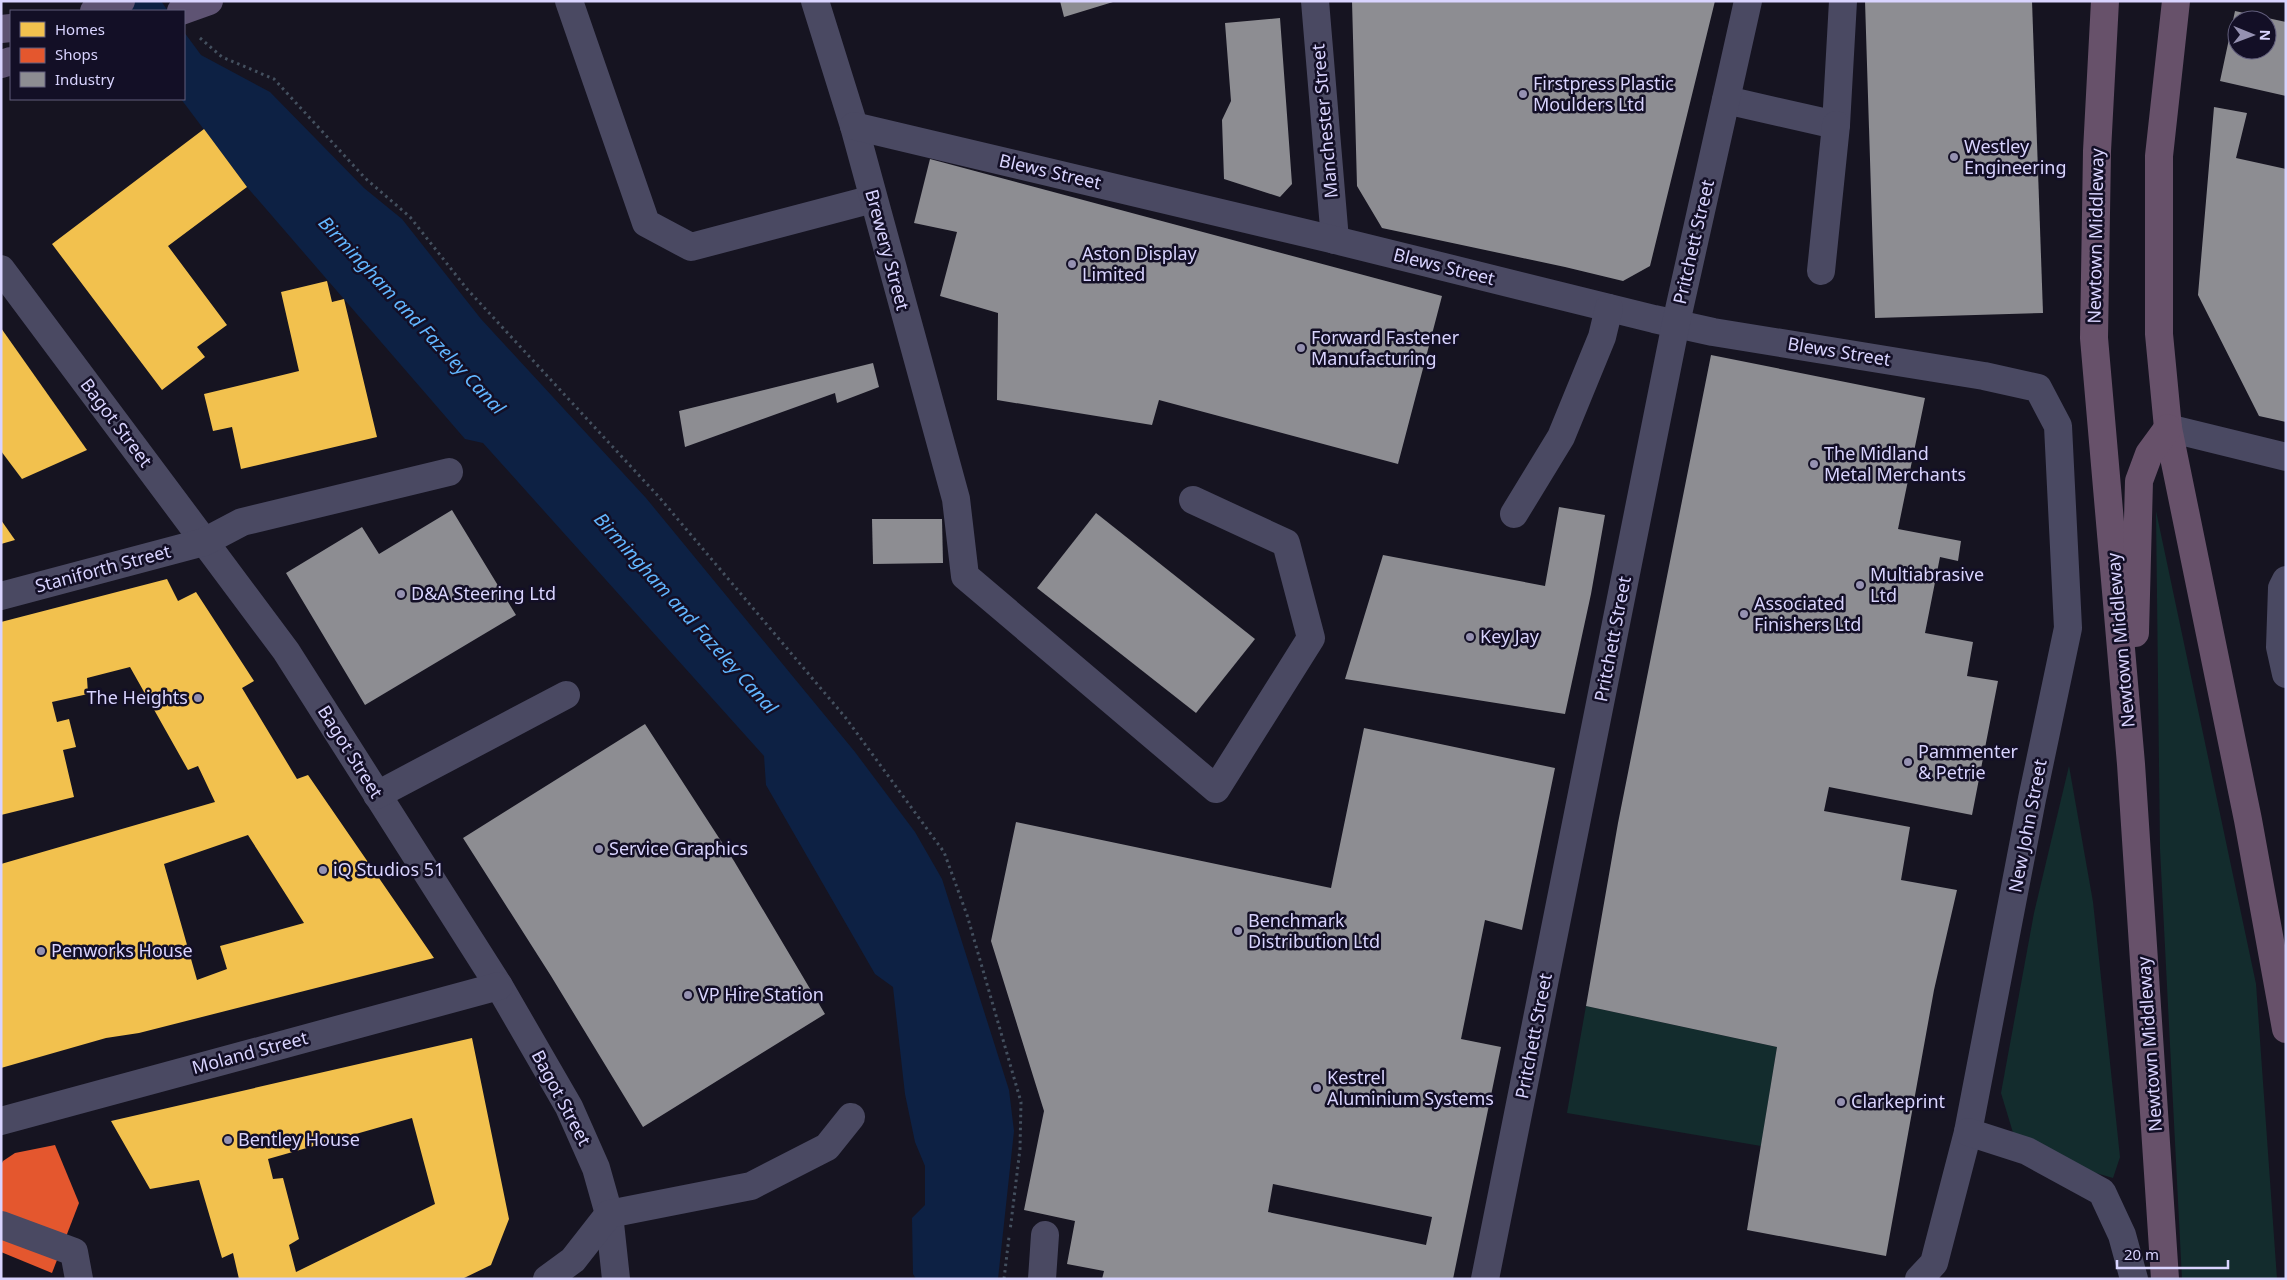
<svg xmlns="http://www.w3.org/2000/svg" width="2287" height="1280" font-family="'Noto Sans',sans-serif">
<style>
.green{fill:#132c2d}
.water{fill:#0d2144}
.homes{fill:#f2c14e;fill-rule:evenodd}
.shops{fill:#e4572e}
.industry{fill:#8d8d92;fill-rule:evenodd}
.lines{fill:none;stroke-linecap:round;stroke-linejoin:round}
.path{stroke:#44505f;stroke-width:3;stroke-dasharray:2.5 4;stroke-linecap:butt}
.minor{stroke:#4a4962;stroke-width:28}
.major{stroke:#5e5373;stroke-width:28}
.highway{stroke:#67516a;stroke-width:28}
.poi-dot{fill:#9591b1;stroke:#130f26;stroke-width:2}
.labels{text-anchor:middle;stroke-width:5;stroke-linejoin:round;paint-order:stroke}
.poi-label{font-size:18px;fill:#d9d4ff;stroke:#130f26;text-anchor:start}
.street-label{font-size:18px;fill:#d9d4ff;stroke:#130f26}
.water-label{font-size:19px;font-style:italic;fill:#62b6ff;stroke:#130f26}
</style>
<rect width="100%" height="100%" fill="#161421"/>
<g class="green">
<polygon points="2156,511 2256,984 2277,1279 2182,1279 2160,849"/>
<polygon points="2069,766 2093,902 2120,1157 2113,1178 2082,1169 2014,1136 2001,1093 2034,913"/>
<polygon points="1586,1006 1777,1047 1761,1146 1567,1113"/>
</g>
<g class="water">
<polygon points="116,1 161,1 168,11 122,11"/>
<polygon points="184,32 201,55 270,92 364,188 402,219 481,319 646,498 855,752 915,832 942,879 1009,1090 1014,1131 998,1279 916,1279 913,1274 912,1218 925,1205 925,1166 915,1142 905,1094 893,987 875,974 766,785 764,756 483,443 465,439 247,187 181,99 184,99"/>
</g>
<g class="homes">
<polygon points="204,129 247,187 168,246 227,325 197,347 205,357 162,390 52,244"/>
<polygon points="327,281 332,302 344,299 377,437 241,469 232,427 213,431 204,394 299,371 281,292"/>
<polygon points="1,328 87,450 22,479 1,451"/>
<polygon points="1,520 15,540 1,544"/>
<path d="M167,579l11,22 18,-9 58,89 -12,7 55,91 11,-4 126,183 -295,75 -33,5 -105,30v-204l214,-62 -17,-36 -10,4 -58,-103 -43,11 1,16 -36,8 5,20 12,-3 7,28 -13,3 11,47 -73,18v-193zM248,835l56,88 -84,23 7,23 -30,11 -33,-116z"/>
<path d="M472,1038l37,181 -18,46 -29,14h-223l-6,-26 -11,5 -23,-78 -49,9 -39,-68zM412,1118l23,86 -139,68 -7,-27 10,-6 -16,-61 -10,1 -5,-20z"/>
</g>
<polygon class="shops" points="55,1145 79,1203 52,1273 1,1252 1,1165 3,1161 15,1153"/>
<g class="industry">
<polygon points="1060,1 1113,1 1113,2 1064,17"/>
<polygon points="1352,1 1715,1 1650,266 1623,281 1565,267 1382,228 1357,186"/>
<polygon points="1865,1 2032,1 2043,313 1875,318"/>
<path d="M2235,11l51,11v74l-66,-15zM2237,20h30v30h-30z"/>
<polygon points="1280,18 1292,184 1280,197 1224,179 1222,120 1231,101 1225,23"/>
<polygon points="2214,107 2247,113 2236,158 2286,169 2286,422 2259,416 2198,295"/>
<polygon points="930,159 1442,296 1398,464 1159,400 1152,425 997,400 998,313 940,296 957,232 914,223"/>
<polygon points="1711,355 1925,398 1898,529 1961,541 1958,561 1940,557 1925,633 1973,642 1967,676 1998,681 1972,815 1829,787 1824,811 1910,827 1901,880 1957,890 1934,990 1886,1256 1747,1230 1777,1047 1586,1006 1618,823"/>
<polygon points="873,363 879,387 837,403 835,393 685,447 679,411"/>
<polygon points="1559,507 1605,515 1591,594 1565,714 1345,679 1383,555 1545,586"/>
<polygon points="452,510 516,615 365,705 286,573 362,527 379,554"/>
<polygon points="1096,513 1255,639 1196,713 1037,588"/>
<polygon points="872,519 942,519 943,563 873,564"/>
<polygon points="645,724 734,861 825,1014 643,1127 551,976 463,838"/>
<path d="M1364,728l191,40 -33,162 -37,-10 -24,119 40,8 -48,232h-351l2,-8 -37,-7 8,-43 -51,-11 20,-99 -53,-170 25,-119 315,66zM1273,1184l159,33 -6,28 -158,-33z"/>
</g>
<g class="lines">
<g class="path">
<polyline points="200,38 222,57 274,79 365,178 410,217 467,289 659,497 845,717 944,852 967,915 1021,1102 1020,1149 1010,1231"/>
<polyline points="1004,1279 1009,1237"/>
</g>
<g class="minor">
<polyline points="569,1 646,223 691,247 873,199"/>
<polyline points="815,1 854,126 956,499 965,576 1216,789 1311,638 1286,543 1193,500"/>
<polyline points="1315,1 1335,240"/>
<polyline points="1726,100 1836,125 1843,1"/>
<polyline points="854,126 1335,240 1654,319 1713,332 1984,376 2038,388 2058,426 2068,628 2032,799 1968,1132 1934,1263 1919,1279"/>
<polyline points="1,269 286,651 499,986 569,1107 596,1168 609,1214 616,1279"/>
<polyline points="1821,271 1836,125"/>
<polyline points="2168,428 2286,457"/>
<polyline points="1514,514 1561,437 1602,337 1609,308"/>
<polyline points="2286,580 2282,588 2280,647 2286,674"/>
<polyline points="1,596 204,542 242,522 449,472"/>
<polyline points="377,795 566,695"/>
<polyline points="1,1121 499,986"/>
<polyline points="1968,1132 2027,1151 2102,1192 2122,1235 2134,1279"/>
<polyline points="1,1225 74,1252 79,1279"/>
<polyline points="547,1279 573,1260 609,1214 751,1186 827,1147 851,1117"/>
<polyline points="1042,1279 1045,1235"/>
<polyline points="1485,1279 1676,323 1748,1"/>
</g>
<g class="major">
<polyline points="94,11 121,1"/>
<polyline points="181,11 209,1"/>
<polyline points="1,29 11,28"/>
<polyline points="1,64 11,61"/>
</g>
<g class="highway">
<polyline points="2105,1 2097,151 2094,338 2131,764 2165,1279"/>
<polyline points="2176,1 2159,156 2159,334 2168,428 2248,820 2286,1029"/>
<polyline points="2135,633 2139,481 2149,454 2168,428"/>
</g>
</g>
<g class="poi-dot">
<circle cx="1523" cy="94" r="5"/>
<circle cx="1954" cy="157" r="5"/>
<circle cx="1072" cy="264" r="5"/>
<circle cx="1301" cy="348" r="5"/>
<circle cx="1814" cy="464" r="5"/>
<circle cx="1860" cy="585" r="5"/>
<circle cx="401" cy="594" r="5"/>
<circle cx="1744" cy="614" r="5"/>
<circle cx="1470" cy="637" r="5"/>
<circle cx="198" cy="698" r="5"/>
<circle cx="1908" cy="762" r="5"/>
<circle cx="599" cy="849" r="5"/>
<circle cx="323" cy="870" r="5"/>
<circle cx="1238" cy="931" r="5"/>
<circle cx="41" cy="951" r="5"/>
<circle cx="688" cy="995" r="5"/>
<circle cx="1317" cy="1088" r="5"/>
<circle cx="1841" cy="1102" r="5"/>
<circle cx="228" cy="1140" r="5"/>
</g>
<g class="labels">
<g class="poi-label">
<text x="1533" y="90">Firstpress Plastic<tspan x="1533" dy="21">Moulders Ltd</tspan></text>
<text x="1964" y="153">Westley<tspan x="1964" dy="21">Engineering</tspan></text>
<text x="1082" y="260">Aston Display<tspan x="1082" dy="21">Limited</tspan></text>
<text x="1311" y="344">Forward Fastener<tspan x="1311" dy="21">Manufacturing</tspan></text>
<text x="1824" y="460">The Midland<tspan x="1824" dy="21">Metal Merchants</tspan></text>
<text x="1870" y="581">Multiabrasive<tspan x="1870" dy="21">Ltd</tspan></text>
<text x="411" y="600">D&amp;A Steering Ltd</text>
<text x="1754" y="610">Associated<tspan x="1754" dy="21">Finishers Ltd</tspan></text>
<text x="1480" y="643">Key Jay</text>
<text x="188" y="704" text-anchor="end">The Heights</text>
<text x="1918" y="758">Pammenter<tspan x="1918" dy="21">&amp; Petrie</tspan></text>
<text x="609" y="855">Service Graphics</text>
<text x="333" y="876">iQ Studios 51</text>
<text x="1248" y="927">Benchmark<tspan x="1248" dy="21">Distribution Ltd</tspan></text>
<text x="51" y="957">Penworks House</text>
<text x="698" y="1001">VP Hire Station</text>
<text x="1327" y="1084">Kestrel<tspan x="1327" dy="21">Aluminium Systems</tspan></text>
<text x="1851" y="1108">Clarkeprint</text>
<text x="238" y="1146">Bentley House</text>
</g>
<g class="street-label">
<text transform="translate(1325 121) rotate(-95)" y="6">Manchester Street</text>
<text transform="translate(1050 172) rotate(13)" y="6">Blews Street</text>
<text transform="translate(2096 236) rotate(-89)" y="6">Newtown Middleway</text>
<text transform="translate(1694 242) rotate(-77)" y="6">Pritchett Street</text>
<text transform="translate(887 250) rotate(75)" y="6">Brewery Street</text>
<text transform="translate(1444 267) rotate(14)" y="6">Blews Street</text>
<text transform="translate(1839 352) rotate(9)" y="6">Blews Street</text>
<text transform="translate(116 423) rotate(53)" y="6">Bagot Street</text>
<text transform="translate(103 569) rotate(-15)" y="6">Staniforth Street</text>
<text transform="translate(1613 639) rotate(-79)" y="6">Pritchett Street</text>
<text transform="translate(2121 640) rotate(-95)" y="6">Newtown Middleway</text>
<text transform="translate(350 752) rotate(58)" y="6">Bagot Street</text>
<text transform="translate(2028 826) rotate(-79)" y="6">New John Street</text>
<text transform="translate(1534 1036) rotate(-79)" y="6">Pritchett Street</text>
<text transform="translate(2150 1044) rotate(-94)" y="6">Newtown Middleway</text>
<text transform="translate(250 1053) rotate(-15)" y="6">Moland Street</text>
<text transform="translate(561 1098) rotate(62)" y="6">Bagot Street</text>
</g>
<g class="water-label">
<text transform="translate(412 315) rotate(47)" y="7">Birmingham and Fazeley Canal</text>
<text transform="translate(686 613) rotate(48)" y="7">Birmingham and Fazeley Canal</text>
</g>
</g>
<rect width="2287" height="1280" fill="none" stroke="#d9d4ff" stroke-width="5"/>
<rect x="10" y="10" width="175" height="90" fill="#130f26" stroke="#625e7d"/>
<rect x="20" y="22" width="25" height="15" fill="#f2c14e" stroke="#625e7d"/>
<text x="55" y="35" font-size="15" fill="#d9d4ff">Homes</text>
<rect x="20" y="48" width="25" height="15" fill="#e4572e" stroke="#625e7d"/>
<text x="55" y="60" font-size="15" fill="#d9d4ff">Shops</text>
<rect x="20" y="72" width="25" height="15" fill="#8d8d92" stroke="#625e7d"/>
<text x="55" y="85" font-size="15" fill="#d9d4ff">Industry</text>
<g transform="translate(2252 35) rotate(91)"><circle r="24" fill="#130f26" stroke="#625e7d"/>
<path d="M0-4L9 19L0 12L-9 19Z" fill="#9591b1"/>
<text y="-8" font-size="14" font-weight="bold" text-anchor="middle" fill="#d9d4ff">N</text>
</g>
<path d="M2117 1260v8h111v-8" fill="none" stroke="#d9d4ff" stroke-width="2.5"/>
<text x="2124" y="1260" font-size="15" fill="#d9d4ff" stroke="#130f26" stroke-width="4" paint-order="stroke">20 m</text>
</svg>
